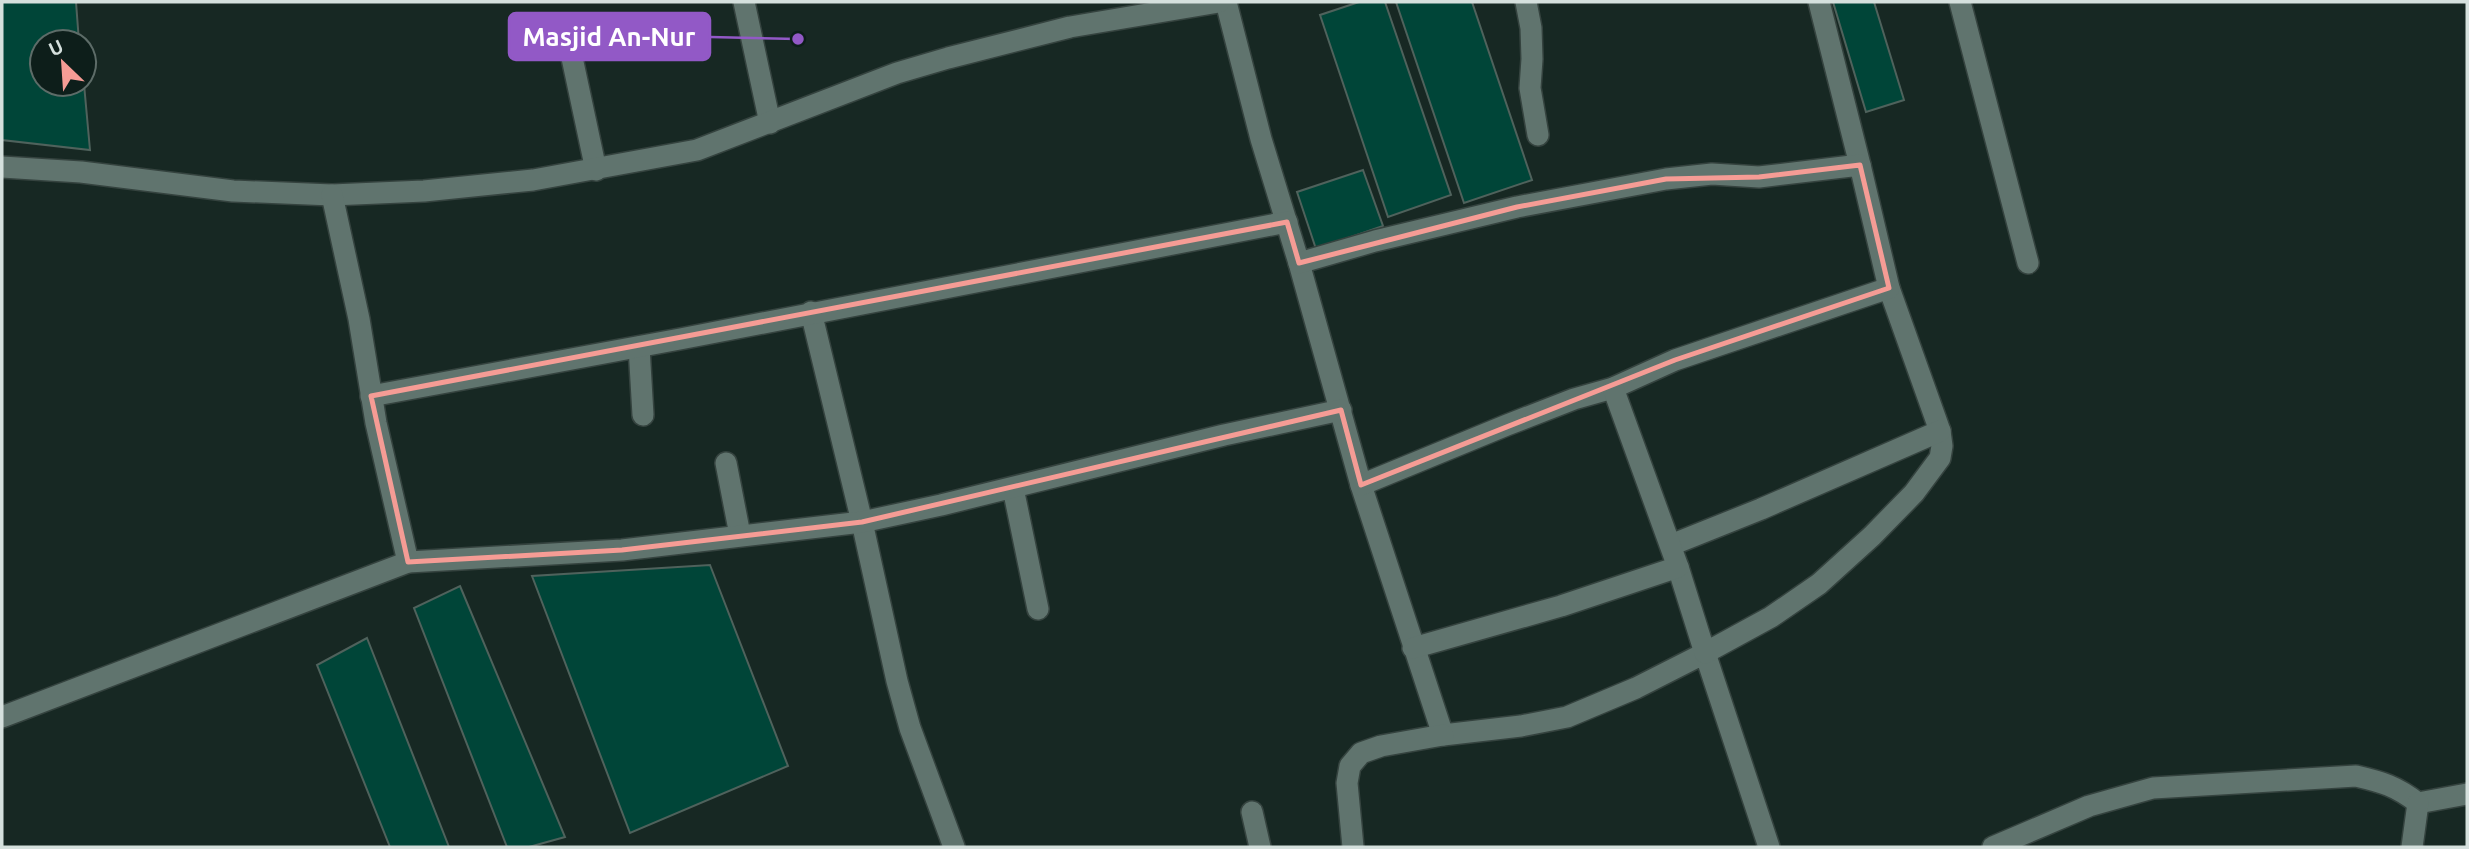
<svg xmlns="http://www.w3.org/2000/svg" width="2469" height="849" font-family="Ubuntu,sans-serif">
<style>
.building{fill:#004538;stroke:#4f625c;stroke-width:2}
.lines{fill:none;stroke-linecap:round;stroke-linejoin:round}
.minor-casing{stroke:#35433f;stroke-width:24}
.minor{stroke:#60746e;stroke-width:21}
.marked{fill:none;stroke:#f59c95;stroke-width:5;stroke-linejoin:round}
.leader{fill:none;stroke:#9259c6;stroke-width:2.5}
.callout-dot{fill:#9259c6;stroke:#0d1e1a;stroke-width:2.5}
.callout{fill:#9259c6;stroke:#9259c6;stroke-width:2.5}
.callout-label{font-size:26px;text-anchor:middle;font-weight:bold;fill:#fff}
</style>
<rect width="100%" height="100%" fill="#172823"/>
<g class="building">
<polygon points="2,2 76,2 79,42 42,42 42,84 84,84 90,150 2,140"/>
<polygon points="1359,2 1385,2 1451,195 1388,217 1320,15"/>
<polygon points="1396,2 1472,2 1532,180 1464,203"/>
<polygon points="1833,2 1874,2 1904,100 1866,112"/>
<polygon points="1363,170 1383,226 1316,249 1297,192"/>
<polygon points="710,565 788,766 630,833 532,576"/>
<polygon points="460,586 565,837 529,847 507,847 414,608"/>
<polygon points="367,638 449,847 390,847 317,665"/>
</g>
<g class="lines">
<g class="minor-casing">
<g id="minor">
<polyline points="744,2 770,123"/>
<polyline points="1226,2 1261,139 1299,263 1361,485 1443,735 1521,726 1567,717 1636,688 1705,653 1769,847"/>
<polyline points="1526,2 1531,28 1532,59 1530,88 1538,135"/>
<polyline points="1819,2 1860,165"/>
<polyline points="1960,2 2028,263"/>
<polyline points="568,39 596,170"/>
<polyline points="2,167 81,172 233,191 332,195 424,191 533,180 697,150 897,73 948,58 1070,27 1219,2"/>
<polyline points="1299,263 1375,241 1517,207 1666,179 1712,174 1759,177 1860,165 1889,288 1940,431 1942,446 1940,458 1914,493 1872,536 1819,584 1771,617 1705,653 1678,567"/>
<polyline points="811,312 862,522 897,681 910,728 954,847"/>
<polyline points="639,347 643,415"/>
<polyline points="371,396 680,339 1287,222"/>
<polyline points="726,463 740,535"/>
<polyline points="1361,485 1507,425 1574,399 1613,388 1675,360 1889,288"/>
<polyline points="1013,488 1038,609"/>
<polyline points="1671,545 1761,509 1940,431"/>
<polyline points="408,562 622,550 862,522 941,505 1224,435 1341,410"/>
<polyline points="1413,648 1561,606 1678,567 1613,388"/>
<polyline points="2,717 408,562 376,423 359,319 332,195"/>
<polyline points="1252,812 1260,847"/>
<polyline points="1353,847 1347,783 1350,766 1361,753 1381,746 1443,735"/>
<path d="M1993,847l96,-41 64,-18 203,-12c26,6 40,10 62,27l49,-9"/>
<polyline points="2412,847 2418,803"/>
</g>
</g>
<use href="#minor" class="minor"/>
</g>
<path class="marked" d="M1860,165l29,123 -214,72 -314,125 -20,-75 -479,112 -240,28 -214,12 -37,-166 916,-174 12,41 218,-56 149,-28 93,-2z"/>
<path class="leader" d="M798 39L710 37"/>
<circle class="callout-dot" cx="798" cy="39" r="7"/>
<rect class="callout" x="509" y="13" width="201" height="47" rx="7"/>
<g class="callout-label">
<text x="609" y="46">Masjid An-Nur</text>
</g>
<rect width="2469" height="849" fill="none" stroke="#d5e0dd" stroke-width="7"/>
<g transform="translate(63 63) rotate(335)"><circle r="33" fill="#0d1e1a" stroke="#5d6c68" stroke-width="2"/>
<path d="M0-5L12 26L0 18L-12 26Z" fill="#f59c95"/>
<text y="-10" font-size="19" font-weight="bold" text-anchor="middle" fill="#d5e0dd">U</text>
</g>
</svg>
